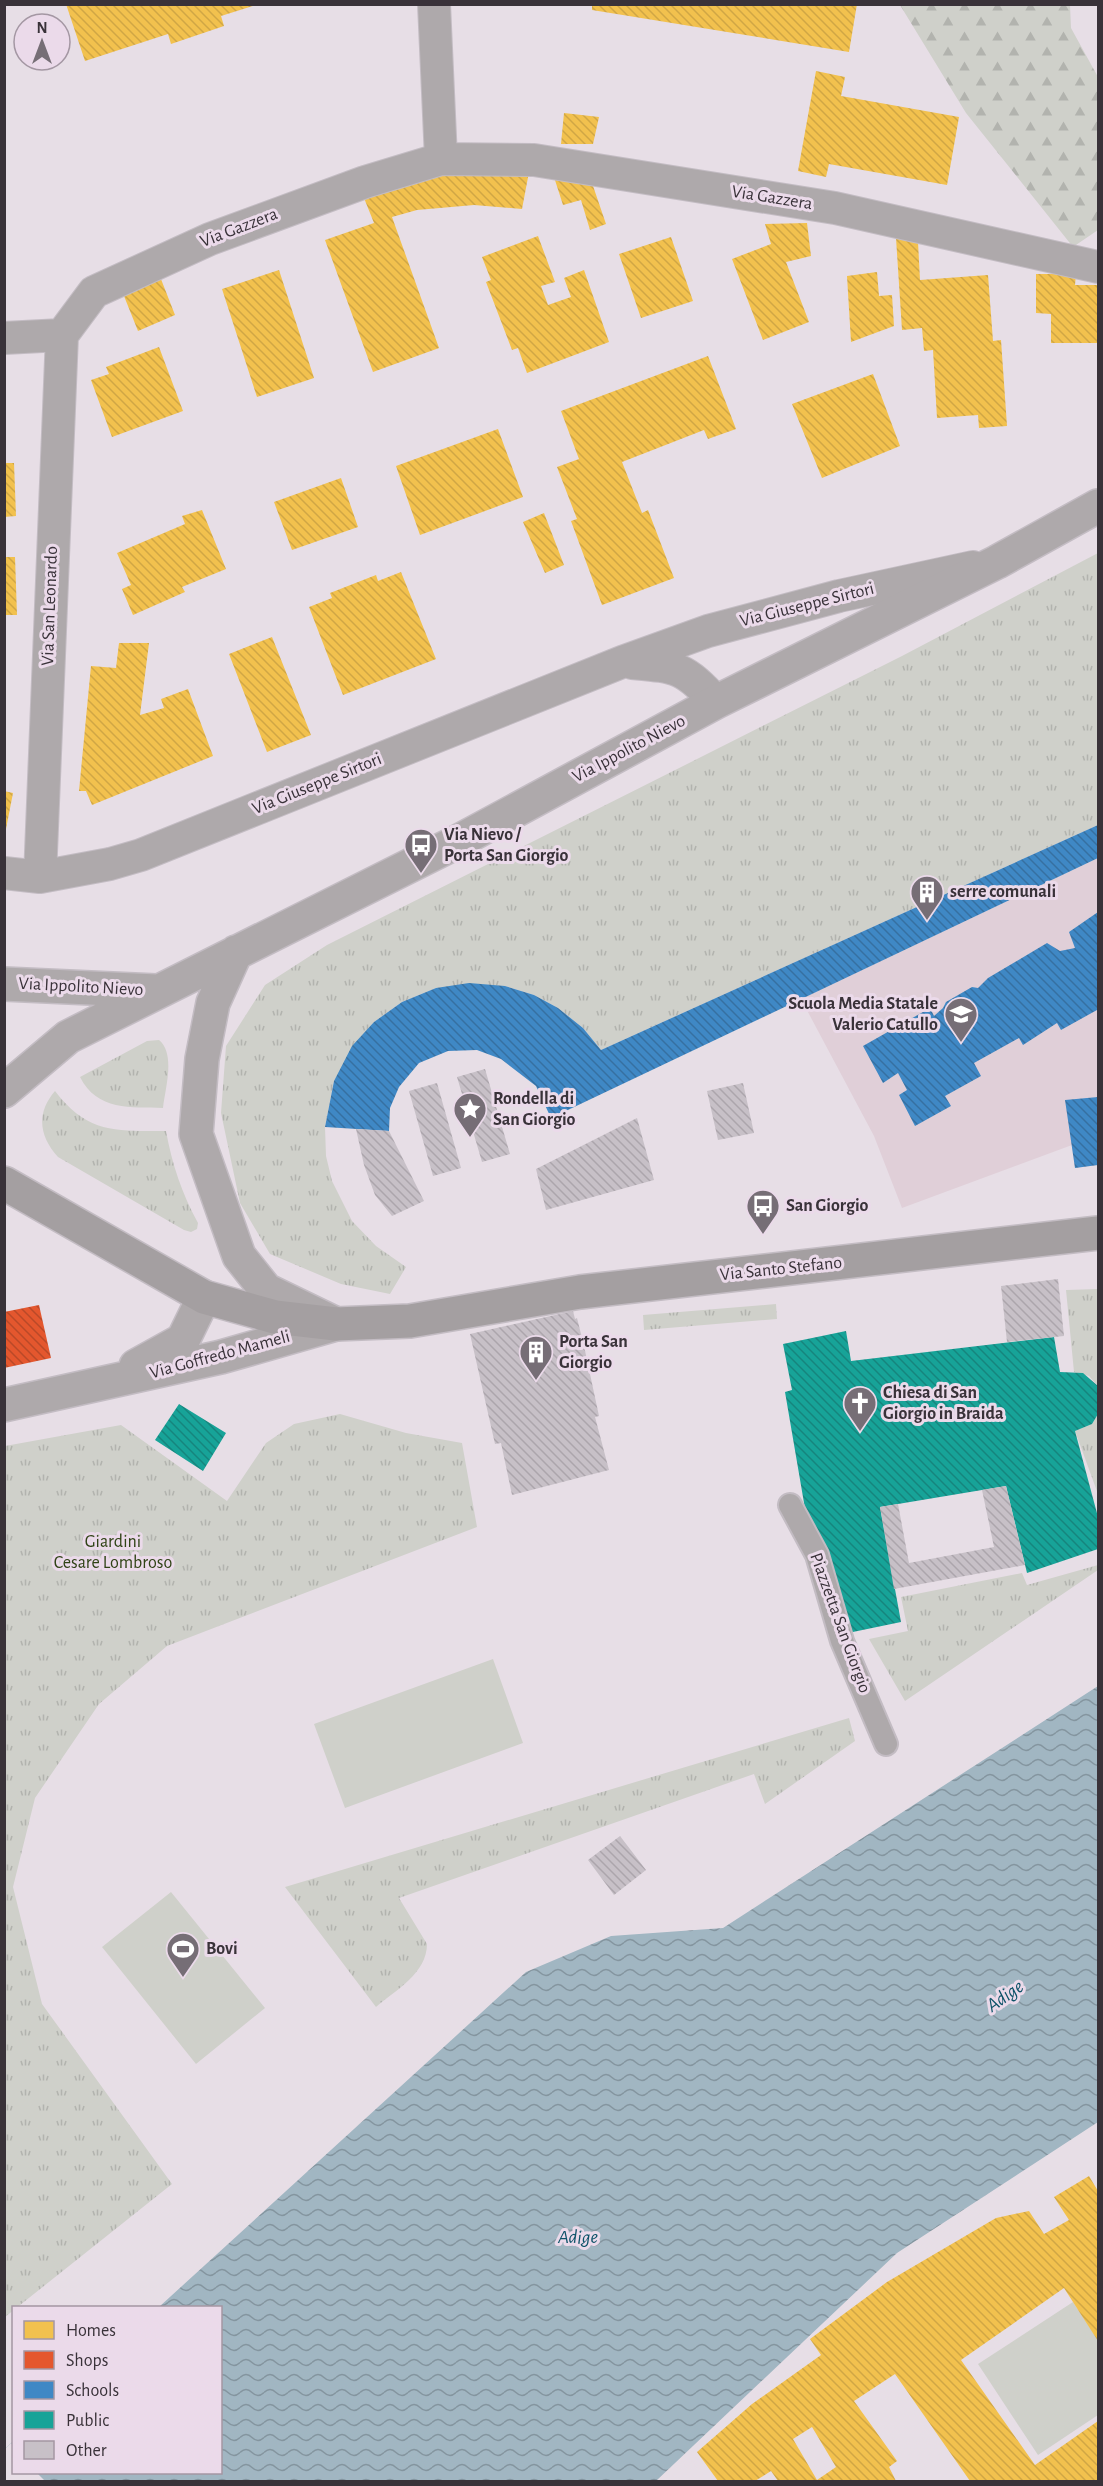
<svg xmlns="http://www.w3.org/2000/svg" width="1103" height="2486" viewBox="0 0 1103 2486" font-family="'Alegreya Sans',sans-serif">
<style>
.education{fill:#e0cfd8}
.grass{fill:url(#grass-tufts)}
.forest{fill:url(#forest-firs)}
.garden{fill:#cfd0ca}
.water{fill:url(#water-waves)}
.pier{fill:#e7dee6}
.homes{fill:url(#homes-back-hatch);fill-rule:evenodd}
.shops{fill:url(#shops-back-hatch)}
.schools{fill:url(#schools-back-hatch)}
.public{fill:url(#public-back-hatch)}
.building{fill:url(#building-back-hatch)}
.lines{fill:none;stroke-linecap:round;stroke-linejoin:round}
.pedestrian-casing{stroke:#c3bcc3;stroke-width:26}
.minor-casing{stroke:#c3bcc3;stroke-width:34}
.tertiary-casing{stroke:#c3bcc3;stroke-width:36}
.secondary-casing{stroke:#c3bcc3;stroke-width:36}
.pedestrian{stroke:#aea9ab;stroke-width:22}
.minor{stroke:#aea9ab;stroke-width:32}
.tertiary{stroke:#aea9ab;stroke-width:33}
.secondary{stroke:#a49fa1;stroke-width:33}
.labels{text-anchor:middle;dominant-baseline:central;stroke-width:6;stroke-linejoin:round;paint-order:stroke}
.street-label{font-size:18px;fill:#393239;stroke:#ebdaea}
.poi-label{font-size:18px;font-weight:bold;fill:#393239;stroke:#ebdaea;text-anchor:start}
.park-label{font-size:18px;fill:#2f4215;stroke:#ebdaea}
.water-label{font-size:20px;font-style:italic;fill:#0d5268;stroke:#ebdaea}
</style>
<defs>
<pattern id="grass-tufts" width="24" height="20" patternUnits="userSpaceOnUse" patternTransform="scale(1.5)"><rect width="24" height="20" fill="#cfd0ca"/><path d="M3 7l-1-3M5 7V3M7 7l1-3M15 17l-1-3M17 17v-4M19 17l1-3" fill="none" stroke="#b2b3ae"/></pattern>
<pattern id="forest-firs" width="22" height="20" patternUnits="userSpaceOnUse" patternTransform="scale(1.5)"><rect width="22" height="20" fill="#cfd0ca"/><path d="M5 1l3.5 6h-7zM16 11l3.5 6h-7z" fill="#b2b3ae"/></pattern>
<pattern id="water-waves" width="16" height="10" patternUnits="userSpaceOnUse" patternTransform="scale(1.5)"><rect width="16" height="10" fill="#a1b6c2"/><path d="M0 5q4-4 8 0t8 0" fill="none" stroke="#84959f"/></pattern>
<pattern id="homes-back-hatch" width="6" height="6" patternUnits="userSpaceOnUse" patternTransform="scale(1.5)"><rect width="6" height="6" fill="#f2c14e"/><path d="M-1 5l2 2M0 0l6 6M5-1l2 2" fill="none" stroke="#d0a645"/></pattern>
<pattern id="shops-back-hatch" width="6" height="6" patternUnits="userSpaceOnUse" patternTransform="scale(1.5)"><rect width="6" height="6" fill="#e4572e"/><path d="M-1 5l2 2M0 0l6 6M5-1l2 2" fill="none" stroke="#ba4928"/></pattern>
<pattern id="schools-back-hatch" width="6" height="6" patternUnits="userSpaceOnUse" patternTransform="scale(1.5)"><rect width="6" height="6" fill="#3f88c5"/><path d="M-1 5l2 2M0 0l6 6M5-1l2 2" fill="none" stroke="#3670a1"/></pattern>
<pattern id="public-back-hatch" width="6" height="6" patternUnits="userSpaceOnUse" patternTransform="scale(1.5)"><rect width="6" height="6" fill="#17a398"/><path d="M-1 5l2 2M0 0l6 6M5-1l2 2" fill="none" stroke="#16857d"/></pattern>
<pattern id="building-back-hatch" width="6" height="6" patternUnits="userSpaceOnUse" patternTransform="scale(1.5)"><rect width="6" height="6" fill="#c7c0c7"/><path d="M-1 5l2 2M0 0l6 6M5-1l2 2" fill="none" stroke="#aca5ac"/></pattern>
</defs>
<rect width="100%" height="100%" fill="#e7dee6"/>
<path class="education" d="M1098 858V1165L1075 1168 1072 1145 902 1208 874 1136 801 999Z"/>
<path class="grass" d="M1098 553V825L601 1050 583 1028 558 1008 534 995 505 986 436 988 402 1002 374 1022 334 1081 325 1127 326 1156 332 1181 352 1221 376 1246 406 1267 390 1294 341 1284 270 1254 240 1203 221 1113 226 1046 265 985 327 945 902 656Z
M159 1040C176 1054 165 1089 163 1108 131 1107 97 1111 80 1077L147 1041Z
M55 1091C88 1134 116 1131 166 1131 172 1164 182 1194 198 1223L197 1229 191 1232 184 1230 58 1157C39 1136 36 1113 55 1091Z
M1098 1289V1386L1089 1376 1074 1372 1066 1290Z
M776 1304 777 1319 644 1330 643 1315Z
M340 1414 406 1433 462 1443 477 1527 167 1646 99 1704 35 1798 13 1887 42 2004 172 2184 5 2317V1446L121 1425 227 1501 266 1443 294 1424Z
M1098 1414V1494L1075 1431 1092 1424Z
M1098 1565V1570L905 1701 869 1639 908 1631 901 1597 1022 1573 1027 1585Z
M849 1718 855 1741 765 1804 754 1774 399 1898 427 1944C427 1973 396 1990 376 2007L285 1887Z"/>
<path class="forest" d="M900 5H1070L1071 28 1098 77V230L1073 247 966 113Z"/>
<path class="garden" d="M493 1659 523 1743 345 1808 314 1724Z
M171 1892 265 2008 196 2064 102 1947Z
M1073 2302 1098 2340V2415L1038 2455 978 2364Z"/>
<path class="water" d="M1098 1686V2122L897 2253 656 2481 5 2482V2449L13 2441 14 2472H220V2308L159 2307 526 1972 611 1936 723 1928Z"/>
<path class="pier" d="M11 2443 13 2446 14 2472 37 2473 45 2481H5V2449Z"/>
<path class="homes" d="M66 4H256V5L221 16 224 26 171 44 168 34 85 61Z
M592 4H857L849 52 592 10Z
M816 71 845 77 841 96 959 117 947 185 829 164 826 177 798 171Z
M564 113 599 117 593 144H561Z
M529 172 522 209 474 205 417 210 392 217 439 348 373 372 325 240 374 223 362 193 411 175Z
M554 177 592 183 606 224 590 230 581 200 563 205Z
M807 223 811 256 786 262 809 322 763 340 732 259 771 244 765 224Z
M538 236 555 282 541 286 548 305 571 297 564 278 584 270 609 342 527 373 518 348 512 350 486 282 491 280 482 257Z
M671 237 693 301 641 318 619 254Z
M896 238 918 242 920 280 988 275 993 341 1001 340 1007 426 979 428 978 415 937 418 933 350 924 351 922 328 902 330Z
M279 270 314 378 257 397 222 289Z
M877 272 879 296 892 295 894 326 851 342 847 276Z
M159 274 175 315 138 331 122 291Z
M1036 274H1076L1075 285H1098V343H1051V314L1036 313Z
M159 347 183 411 112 437 91 380 109 374 106 367Z
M708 356 736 429 708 439 704 430 622 462 642 513 648 510 674 578 602 605 571 521 577 519 557 467 579 459 561 411Z
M873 374 900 446 822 478 792 404Z
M498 429 523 497 420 535 396 466Z
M4 463H14L16 516 4 517Z
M341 478 358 527 292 550 274 502Z
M202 510 226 569 182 587 185 592 133 615 122 589 131 585 117 553 185 524 182 516Z
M544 513 564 565 545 573 523 522Z
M4 557H15L17 615H4Z
M401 572 436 659 343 695 309 607 332 598 330 593 376 575 378 581Z
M272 637 311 735 267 752 229 654Z
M119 643H149L140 715 164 708 161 699 188 689 213 756 92 805 86 791H79L91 666 116 668Z
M4 791 13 793 6 829H4Z
M1089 2176 1098 2191V2341L1064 2288 961 2360 1035 2465 1098 2421V2481H970L895 2374 854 2401 897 2461 889 2467 896 2481H778L771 2471 755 2481H718L697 2452 752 2404 821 2355 810 2339 887 2282 996 2218 1029 2211 1044 2234 1069 2220 1054 2197ZM812 2427 836 2467 817 2480 793 2439Z"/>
<path class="shops" d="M39 1305 51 1358 4 1368V1312Z"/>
<path class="schools" d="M1098 825V858L551 1118 536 1086 501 1059 477 1050 448 1051 419 1063 399 1087 390 1108 389 1131 325 1127 334 1081 352 1046 374 1022 402 1002 436 988 469 983 505 986 534 995 558 1008 583 1028 601 1050Z
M1098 912V1013L1097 1010 1061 1030 1057 1023 1023 1045 1019 1038 974 1063 981 1076 945 1096 951 1106 915 1126 899 1095 907 1090 898 1073 883 1083 863 1046 930 1008 934 1016 943 1008 946 1002 972 987 978 988 988 978 1047 943 1060 951 1075 948 1069 932Z
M1098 1097V1165L1075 1168 1065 1100Z"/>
<path class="public" d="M846 1331 851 1361 1054 1337 1060 1372 1083 1373 1098 1386V1414L1092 1424 1075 1431 1098 1517V1549L1027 1573 1006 1486 880 1507 901 1622 848 1633 836 1579 809 1532 785 1392 792 1390 783 1344Z
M179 1404 226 1433 203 1471 155 1440Z"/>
<path class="building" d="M485 1069 510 1154 482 1162 457 1077Z
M437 1083 461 1168 433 1176 409 1091Z
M743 1083 754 1133 718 1140 707 1091Z
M637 1118 654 1180 546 1210 536 1169Z
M356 1129 389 1131 424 1201 392 1216 375 1195 364 1165Z
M1058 1279 1064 1336 1007 1342 1001 1286Z
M573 1311 575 1319 577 1318 584 1346 599 1416 595 1417 609 1470 512 1495 501 1443 495 1444 470 1334Z
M1006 1486 1025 1565 894 1589 880 1507 898 1504 909 1563 994 1547 982 1490Z
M620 1836 646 1870 614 1895 588 1860Z"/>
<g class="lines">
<defs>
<path id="pedestrian" d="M790 1505 817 1555 842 1641 886 1744"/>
<path id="minor" d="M434 4 441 159
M62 335 94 292 210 239 365 182 441 159 534 160 835 208 1098 267
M4 338 62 335
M632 663C677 667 684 667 716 702
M4 873 40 877 110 864 141 855 622 662 708 631 839 596 973 567
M40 877 62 335"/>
<path id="tertiary" d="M236 952 213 1003 202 1059 196 1134 239 1256 266 1290 332 1322
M4 984 156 991
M4 1091 68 1037 457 842 716 702 997 562 1098 506
M136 1366 183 1340 204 1297
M4 1405 221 1357 336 1324"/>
<path id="secondary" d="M4 1183 204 1297 275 1317 336 1324 410 1321 580 1292 1098 1233"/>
</defs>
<use href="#pedestrian" class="pedestrian-casing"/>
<use href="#minor" class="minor-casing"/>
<use href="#tertiary" class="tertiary-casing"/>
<use href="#secondary" class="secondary-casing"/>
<use href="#pedestrian" class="pedestrian"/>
<use href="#minor" class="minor"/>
<use href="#tertiary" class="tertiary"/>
<use href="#secondary" class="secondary"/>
</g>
<defs>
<symbol id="bus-pin" viewBox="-11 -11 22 30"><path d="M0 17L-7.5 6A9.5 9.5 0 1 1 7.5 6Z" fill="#766e76" stroke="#ebdaea"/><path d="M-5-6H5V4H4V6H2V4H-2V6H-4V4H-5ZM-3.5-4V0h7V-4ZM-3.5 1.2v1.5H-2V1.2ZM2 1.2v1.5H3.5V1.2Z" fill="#fff"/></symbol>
<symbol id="building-pin" viewBox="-11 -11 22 30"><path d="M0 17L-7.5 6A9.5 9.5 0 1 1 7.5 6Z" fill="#766e76" stroke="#ebdaea"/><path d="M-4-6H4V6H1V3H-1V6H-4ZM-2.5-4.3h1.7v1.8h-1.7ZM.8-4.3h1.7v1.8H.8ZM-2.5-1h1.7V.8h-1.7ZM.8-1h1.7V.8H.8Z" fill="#fff"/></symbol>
<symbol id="school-pin" viewBox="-11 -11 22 30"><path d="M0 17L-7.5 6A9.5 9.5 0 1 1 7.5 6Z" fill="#766e76" stroke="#ebdaea"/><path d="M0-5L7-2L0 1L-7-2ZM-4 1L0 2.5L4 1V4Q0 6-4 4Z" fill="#fff"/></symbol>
<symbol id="sight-pin" viewBox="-11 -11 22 30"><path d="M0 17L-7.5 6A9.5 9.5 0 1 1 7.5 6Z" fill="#766e76" stroke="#ebdaea"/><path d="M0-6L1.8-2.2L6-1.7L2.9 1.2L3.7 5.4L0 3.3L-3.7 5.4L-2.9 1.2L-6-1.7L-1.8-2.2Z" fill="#fff"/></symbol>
<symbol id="church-pin" viewBox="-11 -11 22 30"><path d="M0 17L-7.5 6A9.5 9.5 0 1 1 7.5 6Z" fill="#766e76" stroke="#ebdaea"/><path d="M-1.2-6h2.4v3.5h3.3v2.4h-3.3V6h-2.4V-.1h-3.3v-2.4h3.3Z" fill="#fff"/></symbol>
<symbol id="stadium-pin" viewBox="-11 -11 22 30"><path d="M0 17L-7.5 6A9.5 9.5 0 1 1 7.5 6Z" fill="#766e76" stroke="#ebdaea"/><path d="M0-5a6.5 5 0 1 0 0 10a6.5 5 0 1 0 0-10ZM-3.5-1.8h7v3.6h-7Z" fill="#fff"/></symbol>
</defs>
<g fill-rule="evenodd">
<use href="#bus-pin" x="402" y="826" width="38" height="52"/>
<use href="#building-pin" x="908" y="873" width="38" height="52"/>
<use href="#school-pin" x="942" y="995" width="38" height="52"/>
<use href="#sight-pin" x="451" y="1090" width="38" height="52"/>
<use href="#bus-pin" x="744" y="1187" width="38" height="52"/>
<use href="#building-pin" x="517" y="1333" width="38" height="52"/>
<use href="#church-pin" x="841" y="1384" width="38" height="52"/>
<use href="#stadium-pin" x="164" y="1930" width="38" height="52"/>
</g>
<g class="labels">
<g class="street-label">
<text transform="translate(772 198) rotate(9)">Via Gazzera</text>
<text transform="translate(239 228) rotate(-21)">Via Gazzera</text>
<text transform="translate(807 605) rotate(-14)">Via Giuseppe Sirtori</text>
<text transform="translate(50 606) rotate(-88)">Via San Leonardo</text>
<text transform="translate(629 749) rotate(-28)">Via Ippolito Nievo</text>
<text transform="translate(317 784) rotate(-22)">Via Giuseppe Sirtori</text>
<text transform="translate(81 987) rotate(3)">Via Ippolito Nievo</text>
<text transform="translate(781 1269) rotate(-6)">Via Santo Stefano</text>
<text transform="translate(220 1355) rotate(-15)">Via Goffredo Mameli</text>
<text transform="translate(840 1623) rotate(70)">Piazzetta San Giorgio</text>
</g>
<g class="poi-label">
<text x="444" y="835">Via Nievo /<tspan x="444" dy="21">Porta San Giorgio</tspan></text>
<text x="950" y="892">serre comunali</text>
<text x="938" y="1004" text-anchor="end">Scuola Media Statale<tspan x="938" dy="21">Valerio Catullo</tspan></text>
<text x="493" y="1099">Rondella di<tspan x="493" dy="21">San Giorgio</tspan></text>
<text x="786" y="1206">San Giorgio</text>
<text x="559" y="1342">Porta San<tspan x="559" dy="21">Giorgio</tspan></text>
<text x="883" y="1393">Chiesa di San<tspan x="883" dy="21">Giorgio in Braida</tspan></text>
<text x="206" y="1949">Bovi</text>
</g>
<g class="park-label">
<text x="113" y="1542">Giardini<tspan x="113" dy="21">Cesare Lombroso</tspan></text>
</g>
<g class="water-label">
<text transform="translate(1005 1996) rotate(-35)">Adige</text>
<text x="578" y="2237">Adige</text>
</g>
</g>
<rect width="1103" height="2486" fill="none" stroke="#393239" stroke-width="12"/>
<rect x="12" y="2306" width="210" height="168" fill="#ebdaea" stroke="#a497a3" stroke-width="1.5"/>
<rect x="24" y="2321" width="30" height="18" fill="#f2c14e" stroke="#a497a3" stroke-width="1.5"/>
<text x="66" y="2336" font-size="18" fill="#393239">Homes</text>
<rect x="24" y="2351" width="30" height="18" fill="#e4572e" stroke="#a497a3" stroke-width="1.5"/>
<text x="66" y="2366" font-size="18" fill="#393239">Shops</text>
<rect x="24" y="2381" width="30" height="18" fill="#3f88c5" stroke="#a497a3" stroke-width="1.5"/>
<text x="66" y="2396" font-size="18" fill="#393239">Schools</text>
<rect x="24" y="2411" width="30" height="18" fill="#17a398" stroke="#a497a3" stroke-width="1.5"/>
<text x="66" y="2426" font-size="18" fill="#393239">Public</text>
<rect x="24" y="2441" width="30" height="18" fill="#c7c0c7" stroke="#a497a3" stroke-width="1.5"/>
<text x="66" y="2456" font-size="18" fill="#393239">Other</text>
<g transform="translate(42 42)"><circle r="28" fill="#ebdaea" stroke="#a497a3" stroke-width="1.5"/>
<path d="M0-4.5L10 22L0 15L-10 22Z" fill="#766e76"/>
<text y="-9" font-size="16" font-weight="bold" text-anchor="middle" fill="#393239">N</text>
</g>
</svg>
